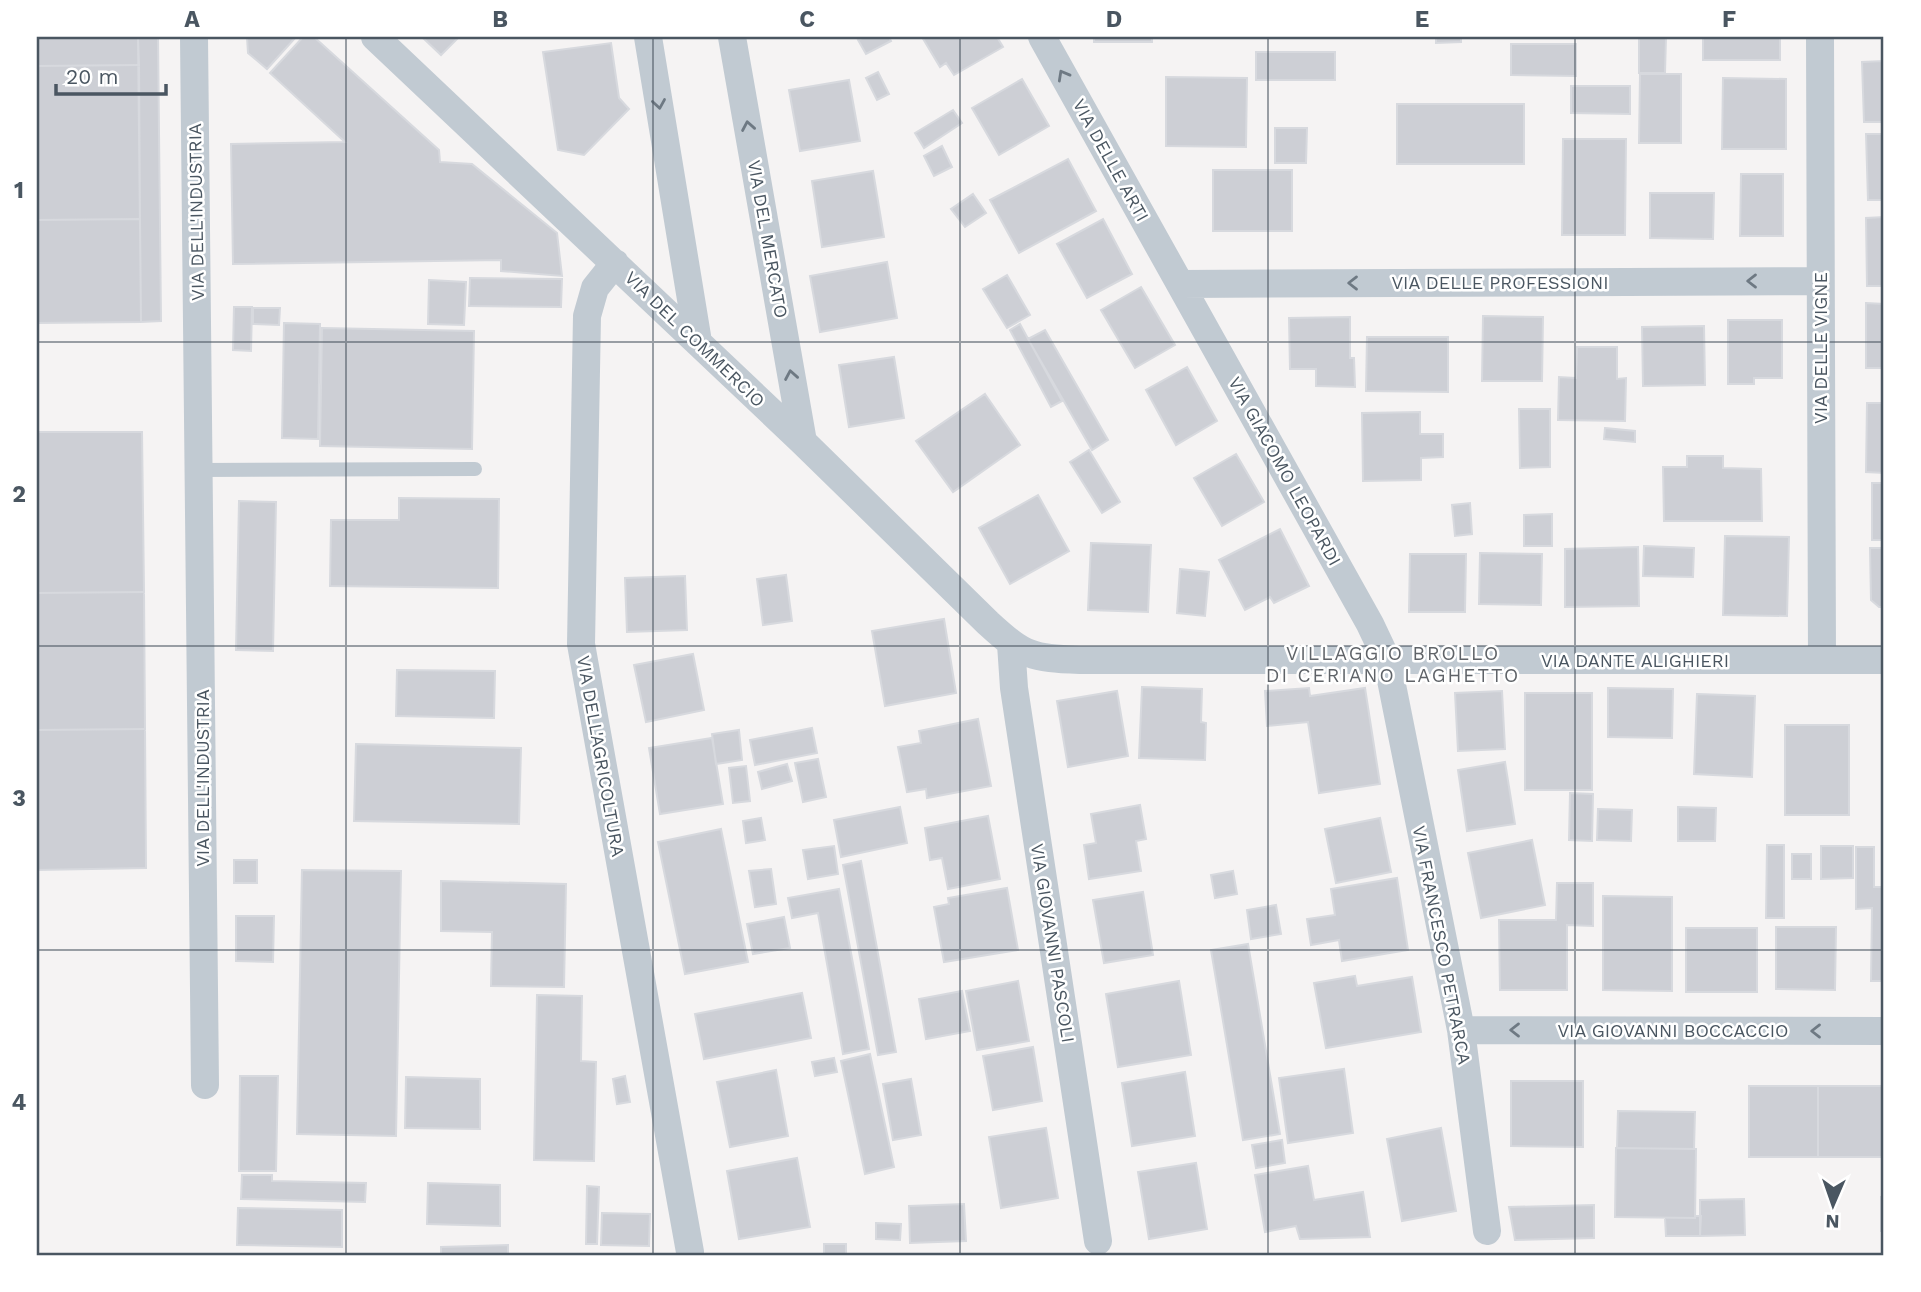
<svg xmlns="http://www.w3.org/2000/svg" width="1921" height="1292" viewBox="0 0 1921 1292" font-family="'Work Sans',sans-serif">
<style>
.building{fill:#cdcfd5;stroke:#d7d9de;stroke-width:2}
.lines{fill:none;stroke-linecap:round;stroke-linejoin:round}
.lane{stroke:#c1cad2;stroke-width:14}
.street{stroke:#c1cad2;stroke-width:28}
.oneway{stroke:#6e7983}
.grid{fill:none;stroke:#4a5661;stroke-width:2;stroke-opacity:0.55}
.labels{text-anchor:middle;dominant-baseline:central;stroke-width:5;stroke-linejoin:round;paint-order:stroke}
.street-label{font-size:18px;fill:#4a5661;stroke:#fff}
.neighbourhood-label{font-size:19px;letter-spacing:2px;fill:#5f6368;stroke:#fff}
.neatline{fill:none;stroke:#4a5661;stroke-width:2.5}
.grid-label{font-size:23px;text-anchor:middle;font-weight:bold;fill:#4a5661}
</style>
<rect width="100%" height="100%" fill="#f5f3f3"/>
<path class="building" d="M37 37H138L139 65 37 66Z
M138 37H158L161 321 141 322Z
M247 37H296L267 69 248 53Z
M303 37H314L439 150 440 162 472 164 557 233 562 276 501 271V260L233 264 231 144 345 142 270 73Z
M422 37H459L441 55Z
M864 37H889L891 41 866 54 858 40Z
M922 37H997L1003 47 954 75 946 63 940 67Z
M1094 37H1152V42H1094Z
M1436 37H1461V42L1436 43Z
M1639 37H1666L1665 73H1639Z
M1703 37H1780V60H1703Z
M611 43 619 98 629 109 584 155 558 150 543 52Z
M1511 44H1576V76L1511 75Z
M1256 52H1335V80H1256Z
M1884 61V122H1864L1862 62Z
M139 65 140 219 37 220V66Z
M878 72 889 94 877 100 866 78Z
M1640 74H1681V143H1639Z
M1166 77 1247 78 1246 147 1166 146Z
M1723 78 1786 79V149H1722Z
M1022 79 1049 126 999 155 972 108Z
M849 80 860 141 800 151 789 90Z
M1571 86H1630V114L1571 113Z
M1397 104H1524V164H1397Z
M953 110 962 123 924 148 915 133Z
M1275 128H1307L1306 163H1275Z
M1866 134H1884V200H1868Z
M1563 139H1626L1625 235H1562Z
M942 146 952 167 934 176 924 156Z
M1068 159 1096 211 1019 253 990 200Z
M1213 170H1292V231H1213Z
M873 171 884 237 822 247 812 181Z
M1741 174H1783V236H1740Z
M1650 193H1714L1713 239 1650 238Z
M973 194 986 213 965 227 951 209Z
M1884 217V286H1867L1866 218Z
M140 219 141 322 37 323V220Z
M1103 219 1132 274 1087 298 1057 244Z
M887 262 897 318 820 332 810 276Z
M1007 275 1030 315 1007 328 983 289Z
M470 278 562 279 561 307 469 306Z
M429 280 466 282 464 325 428 324Z
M1141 287 1175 345 1135 368 1101 310Z
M1866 303 1884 304V368H1866Z
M234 307H252L251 351 233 350Z
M253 308H280L279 325 253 324Z
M1483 316 1543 317 1542 381H1482Z
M1350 317V358H1354L1355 387 1316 386V369H1290L1289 318Z
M1728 320H1782V378H1754V384H1728Z
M284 323 320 324 318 439 282 438Z
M1020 324 1062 401 1051 407 1010 330Z
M1704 326 1705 385 1643 386 1642 327Z
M322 328 474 331 472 449 320 446Z
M1045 330 1108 440 1092 450 1028 339Z
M1367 337H1448V392L1366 391Z
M1577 347H1617V379L1626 378 1625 421 1558 420 1559 377 1576 378Z
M894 357 904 418 849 427 839 365Z
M1187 367 1217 421 1176 445 1146 390Z
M985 394 1020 445 953 492 916 441Z
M1867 403H1884V473L1866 472Z
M1519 409H1550V467L1520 468Z
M1420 412V434H1443V457L1421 458V480L1363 481 1362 413Z
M1605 428 1635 431V442L1604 439Z
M37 432H142L144 592 37 593Z
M1089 450 1120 502 1102 513 1070 462Z
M1236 454 1264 502 1222 526 1194 478Z
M1687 456H1723V468L1761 469 1762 521H1664L1663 467H1687Z
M1872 483H1884V540H1872Z
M1038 495 1069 551 1010 584 979 528Z
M399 498 499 499 498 588 330 586 331 520H399Z
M239 501 276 502 273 651 236 650Z
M1470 503 1472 534 1455 536 1452 505Z
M1552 514V546H1524V515Z
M1280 529 1309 586 1274 603 1270 597 1245 610 1219 560Z
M1725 536 1789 537 1787 616 1723 615Z
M1091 543 1151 545 1148 612 1088 610Z
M1644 546 1694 548 1693 577 1643 576Z
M1638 547 1639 606 1565 607V549Z
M1870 548H1884V607H1879L1871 600Z
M1480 553 1542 554 1541 605 1479 604Z
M1410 554H1466L1465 612H1409Z
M1180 569 1209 572 1205 616 1177 613Z
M786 575 792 621 763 625 757 579Z
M685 576 687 630 627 632 625 578Z
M144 592 145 729 37 730V593Z
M944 619 956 693 885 706 872 631Z
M693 654 704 710 646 722 634 665Z
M397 670 495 671 494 718 396 716Z
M1142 687 1202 689 1201 722 1206 723 1205 760 1139 758Z
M1309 688 1310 696 1365 688 1380 784 1319 793 1308 722 1267 726 1265 691Z
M1608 688 1673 689 1672 738 1608 737Z
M1117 691 1128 756 1068 767 1057 701Z
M1502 691 1505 749 1458 751 1455 693Z
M1525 693H1592V790H1525Z
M1697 694 1755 696 1752 777 1694 774Z
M978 719 991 786 927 798 926 789 907 792 898 747 921 743 919 731Z
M1785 725H1849V815H1785Z
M812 728 817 753 755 765 750 740Z
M145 729 146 868 37 870V730Z
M739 730 742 760 716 764 712 734Z
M712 738 723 804 660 814 649 748Z
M356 744 521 748 519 824 354 821Z
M818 759 826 797 803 802 795 763Z
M1505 762 1515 824 1467 831 1458 770Z
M787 764 792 781 762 789 758 772Z
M746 766 750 801 733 803 729 768Z
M1570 793 1593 794 1592 841 1569 840Z
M1140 805 1146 839 1136 841 1141 871 1089 879 1084 845 1096 843 1091 814Z
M900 807 907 843 841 857 834 820Z
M1678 807 1716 808 1715 841H1678Z
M1598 809 1632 810 1631 841 1597 840Z
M988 816 1000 879 948 889 942 858 930 860 925 828Z
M761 818 765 840 746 843 743 821Z
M1380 818 1391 872 1336 883 1325 829Z
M721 829 748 962 685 974 658 842Z
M1532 840 1545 905 1481 918 1468 853Z
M1767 845H1784V918H1766Z
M834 846 838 874 808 879 803 850Z
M1821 846H1853V878L1821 879Z
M1856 847H1874V887H1884V981H1871L1872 908 1856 909Z
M1792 854H1811V879H1792Z
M234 860H257V883H234Z
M861 861 896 1052 878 1055 843 865Z
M771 869 776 904 755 907 749 871Z
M302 870 401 871 396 1136 297 1134Z
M1233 871 1237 894 1215 898 1211 875Z
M1397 878 1408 950 1342 961 1339 940 1311 945 1307 919 1335 915 1331 889Z
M441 881 566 884 564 987 491 986 492 932 441 931Z
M1557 883H1593V926L1567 925V990H1500L1499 920H1556Z
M1007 888 1018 950 944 962 934 907 949 904 948 898Z
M839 889 869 1049 843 1054 818 913 792 918 788 898Z
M1143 892 1153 955 1104 963 1093 900Z
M1603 896 1672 897V991L1603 990Z
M1276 905 1281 934 1251 939 1247 910Z
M236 916H274L273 962 236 961Z
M784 917 790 948 753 954 747 924Z
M1776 927H1836L1835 990 1776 989Z
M1686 928H1757V992H1686Z
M1248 944 1280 1134 1243 1140 1211 950Z
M1355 976 1357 986 1412 977 1421 1032 1326 1048 1314 983Z
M1018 981 1029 1041 977 1050 966 991Z
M1179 981 1191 1055 1118 1067 1106 994Z
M962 991 970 1031 926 1039 919 999Z
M802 993 811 1038 704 1059 695 1014Z
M537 995 582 996 581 1061 596 1062 594 1161 534 1160Z
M1033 1047 1042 1101 993 1110 983 1056Z
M870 1054 894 1167 865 1174 841 1061Z
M834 1058 837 1072 815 1076 812 1062Z
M1344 1069 1353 1133 1288 1143 1279 1078Z
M776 1070 788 1136 730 1147 717 1082Z
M1185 1072 1195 1136 1132 1146 1122 1083Z
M240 1076H278L276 1171H239Z
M625 1076 630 1102 617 1104 613 1079Z
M406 1077 480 1079V1129L405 1128Z
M911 1079 921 1135 893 1140 883 1084Z
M1511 1081H1583V1147L1511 1146Z
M1749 1086H1818V1157H1749Z
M1818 1086H1884V1157H1818Z
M1618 1111 1695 1112 1694 1149 1617 1148Z
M1046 1128 1058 1198 1001 1208 989 1137Z
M1441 1128 1456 1211 1402 1221 1387 1139Z
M1282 1140 1285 1163 1256 1168 1252 1145Z
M1616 1148 1696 1149 1695 1218 1615 1217Z
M797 1158 810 1227 739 1239 727 1171Z
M1196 1163 1207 1229 1149 1239 1138 1172Z
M1308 1166 1314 1200 1363 1192 1370 1237 1300 1239 1296 1226 1265 1232 1255 1175Z
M242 1175H272V1181L366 1183 365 1202 241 1199Z
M428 1183 500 1185V1226L427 1224Z
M587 1186 599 1187 597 1244H586Z
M1881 1197H1884V1231H1881Z
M1744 1199 1745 1235 1700 1236V1200Z
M964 1204 966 1241 910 1243 909 1206Z
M1594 1205V1238L1515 1240 1509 1207Z
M238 1208 342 1210V1247L237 1245Z
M602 1213 650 1214 649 1246 601 1245Z
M1695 1216H1701L1700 1236H1666L1665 1218H1695Z
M876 1223 901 1224 900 1240 876 1239Z
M824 1244H846V1255H824Z
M508 1245V1255H441V1247Z"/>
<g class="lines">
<path class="lane" d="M200 470 475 469"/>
<path class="street" d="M194 37 205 1085
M375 37 803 442 988 623C1024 656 1031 658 1080 660H1884
M648 37 698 342
M732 37 803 442
M1042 37 1370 624 1387 660 1461 1030 1487 1231
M1820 37 1822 660
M615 263 595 288 587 316 581 644 690 1252
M1180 284 1820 281
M1011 644 1014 688 1098 1241
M1461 1030 1884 1031"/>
</g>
<defs><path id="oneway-chevron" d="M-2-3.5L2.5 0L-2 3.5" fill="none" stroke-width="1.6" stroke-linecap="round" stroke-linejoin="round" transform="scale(1.75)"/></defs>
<g class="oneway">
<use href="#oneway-chevron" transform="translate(1063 75) rotate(-119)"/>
<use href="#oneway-chevron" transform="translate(659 104) rotate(81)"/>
<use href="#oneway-chevron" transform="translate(748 126) rotate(-100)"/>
<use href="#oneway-chevron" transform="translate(1752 281) rotate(180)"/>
<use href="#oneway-chevron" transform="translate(1353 283) rotate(180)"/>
<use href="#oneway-chevron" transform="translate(791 375) rotate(-100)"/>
<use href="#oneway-chevron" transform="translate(1515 1030) rotate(-180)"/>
<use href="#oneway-chevron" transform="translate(1816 1031) rotate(-180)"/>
</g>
<path class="grid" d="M346 37V1255M653 37V1255M960 37V1255M1268 37V1255M1575 37V1255M37 342H1884M37 646H1884M37 950H1884"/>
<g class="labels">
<g class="street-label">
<text transform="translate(1111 160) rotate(61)">VIA DELLE ARTI</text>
<text transform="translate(196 212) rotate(-91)">VIA DELL'INDUSTRIA</text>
<text transform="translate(768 239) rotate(80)">VIA DEL MERCATO</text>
<text x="1500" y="282">VIA DELLE PROFESSIONI</text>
<text transform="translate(695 339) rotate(44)">VIA DEL COMMERCIO</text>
<text transform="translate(1820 348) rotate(-90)">VIA DELLE VIGNE</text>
<text transform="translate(1285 471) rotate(61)">VIA GIACOMO LEOPARDI</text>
<text x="1635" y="660">VIA DANTE ALIGHIERI</text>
<text transform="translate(601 756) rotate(80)">VIA DELL'AGRICOLTURA</text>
<text transform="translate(202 778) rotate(-90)">VIA DELL'INDUSTRIA</text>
<text transform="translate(1053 943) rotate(81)">VIA GIOVANNI PASCOLI</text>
<text transform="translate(1442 945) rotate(79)">VIA FRANCESCO PETRARCA</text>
<text x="1673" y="1030">VIA GIOVANNI BOCCACCIO</text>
</g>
<g class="neighbourhood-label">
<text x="1393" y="653">VILLAGGIO BROLLO<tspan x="1393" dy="22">DI CERIANO LAGHETTO</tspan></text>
</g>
</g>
<rect width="1921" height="1292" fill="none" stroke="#ffffff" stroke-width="77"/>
<g transform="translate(1833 1205) rotate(182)" stroke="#ffffff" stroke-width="5" paint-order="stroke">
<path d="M0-5L12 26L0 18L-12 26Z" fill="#4a5661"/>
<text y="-10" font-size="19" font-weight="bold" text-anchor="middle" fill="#4a5661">N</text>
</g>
<path d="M56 84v10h110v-10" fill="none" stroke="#4a5661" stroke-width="3.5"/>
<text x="66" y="84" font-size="21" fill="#4a5661" stroke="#ffffff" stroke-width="5" paint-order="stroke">20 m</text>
<rect x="38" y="38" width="1844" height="1216" class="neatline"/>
<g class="grid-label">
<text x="192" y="27">A</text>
<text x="500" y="27">B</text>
<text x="807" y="27">C</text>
<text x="1114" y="27">D</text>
<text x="1422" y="27">E</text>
<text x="1729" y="27">F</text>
<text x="19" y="198">1</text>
<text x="19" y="502">2</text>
<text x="19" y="806">3</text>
<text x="19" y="1110">4</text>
</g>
</svg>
